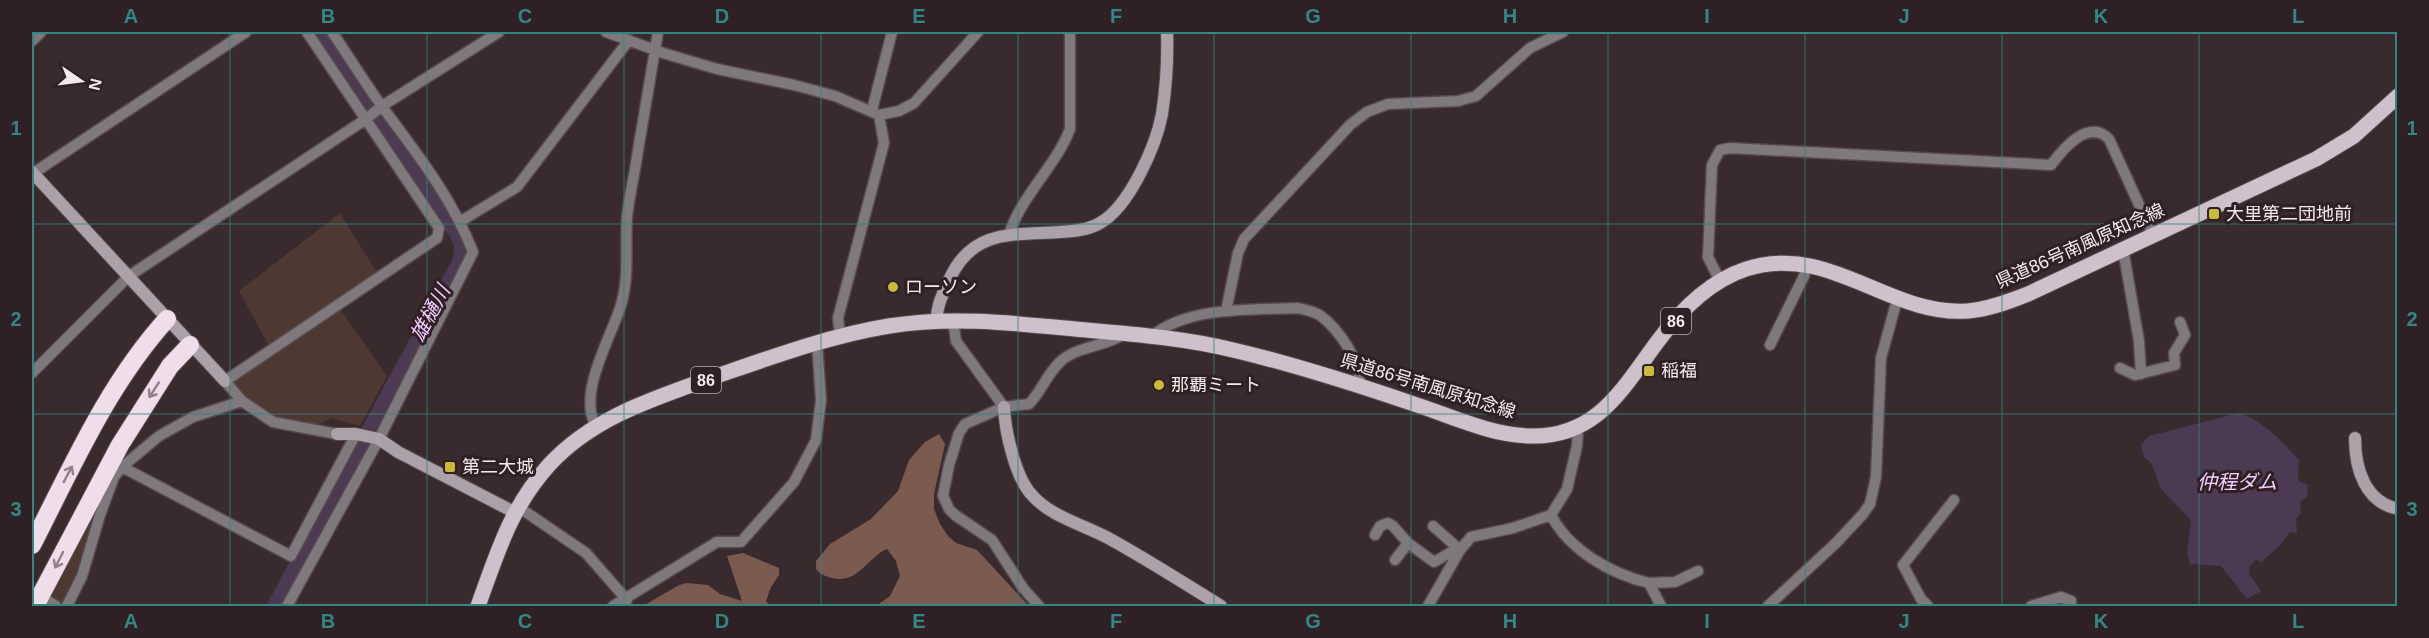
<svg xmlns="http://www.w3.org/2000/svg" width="2429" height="638" viewBox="0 0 2429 638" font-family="Arial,'Noto Sans JP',sans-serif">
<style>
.green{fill:#4d3932}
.forest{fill:#7b5b50}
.water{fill:#4c3a52}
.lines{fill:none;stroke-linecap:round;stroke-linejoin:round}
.river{stroke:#4c3a52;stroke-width:16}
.street-casing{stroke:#57494c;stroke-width:13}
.secondary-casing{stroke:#57494c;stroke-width:14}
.primary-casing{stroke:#57494c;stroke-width:17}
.highway-casing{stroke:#57494c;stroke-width:20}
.street{stroke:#7f787c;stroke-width:10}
.secondary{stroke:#aca1a9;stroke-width:12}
.primary{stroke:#cfc1cb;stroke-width:15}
.highway{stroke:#efdee9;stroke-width:18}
.oneway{stroke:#8f7f87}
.grid{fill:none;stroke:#318781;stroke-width:1.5;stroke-opacity:0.55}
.poi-dot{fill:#cbba39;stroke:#2f2025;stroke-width:2}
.labels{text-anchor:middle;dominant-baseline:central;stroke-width:6;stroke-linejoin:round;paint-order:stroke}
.shield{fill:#2f2025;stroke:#b8adb0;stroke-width:1.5}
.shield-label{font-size:16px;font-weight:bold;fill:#f3e9eb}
.poi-label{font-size:18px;fill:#f3e9eb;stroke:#2f2025;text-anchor:start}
.street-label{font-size:18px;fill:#f3e9eb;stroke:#2f2025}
.water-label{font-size:20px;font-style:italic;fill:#f2cdfe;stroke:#2f2025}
.neatline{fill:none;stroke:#318781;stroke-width:2}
.grid-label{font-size:20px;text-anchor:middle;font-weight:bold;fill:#318781}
</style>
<rect width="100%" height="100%" fill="#392a2e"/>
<path class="green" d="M340 213 377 273 268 344 239 291Z
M340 309 387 376 360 426 331 418 316 426C303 424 287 423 274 418 258 412 241 395 231 382Z
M108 478 67 600 58 604 48 597Z"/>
<path class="forest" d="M939 434 945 444 934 494V509L940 524 948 536 956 543 977 550 1029 606H876L890 596 900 576 896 561 887 549C868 557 857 585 832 578 825 576 821 575 816 569V561L830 544 871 519 898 491 909 460 925 442Z
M743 553 779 568V575L771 587 766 601 770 606H643L679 585 687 583 708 585 720 594 742 601 727 556Z"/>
<path class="water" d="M2239 413C2264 421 2281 441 2299 460L2298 481 2308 485 2307 497 2300 502 2301 513 2296 519 2297 533 2290 532 2283 542 2262 562 2256 560 2250 566 2249 574 2261 591 2247 599 2221 566 2190 564 2187 554 2191 520 2161 489 2152 464 2144 457 2141 445 2149 436Z"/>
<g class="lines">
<path class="river" d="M275 606 460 262C463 250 463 243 456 232L320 32"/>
<defs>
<path id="street" d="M307 32 439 228 437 238 225 381 242 401 273 422 337 434
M606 32 663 53 717 69 794 85 835 96 879 115 899 111 914 103 978 32
M32 41 41 32
M872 110 892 32
M32 174 246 32
M461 221 517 187 629 40
M1009 235C1020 197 1056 166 1070 129V32
M2123 249 2139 341 2141 374
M1720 281 1708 257 1712 165 1720 150 1730 148 2051 165C2063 149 2088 118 2109 139L2153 235
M1226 311 1238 253 1244 239 1350 125 1367 112 1388 104 1458 101 1476 96 1530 48 1563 32
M953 321 956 341 1004 407
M840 335 838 318 884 143 879 115
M1152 336C1189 306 1253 310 1298 308 1306 310 1314 311 1321 316 1338 329 1363 363 1359 385
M1770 345 1804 276 1807 264
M2120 368 2135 375 2175 365 2174 353 2185 335 2180 322
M32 373 129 276 366 119 382 106 499 32
M596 426C577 395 610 339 620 308 630 278 625 249 627 217 629 199 633 181 636 163 643 119 651 75 658 32
M122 467 291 556 356 434
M517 506 586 553 627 600
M1551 515C1569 550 1611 574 1649 583L1661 606
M1433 526 1460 550
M1375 535 1380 526 1388 523 1393 526 1408 543 1434 562 1458 548
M1395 560 1408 543
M1649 583 1675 582 1698 571
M45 599 56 606
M67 606 82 576 100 515 114 477 122 467 159 436 193 417 242 401
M287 606 379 439 473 252C452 198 418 155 383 108 365 83 349 57 332 32
M613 606 717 542H741L794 482 816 440 821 400 817 343
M1039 606 1023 588 992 540 955 515 949 509 943 496 949 465 959 433 965 424 1004 407 1029 404C1041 392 1047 374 1060 362 1076 346 1105 347 1124 334
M1428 606 1460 550 1471 537 1513 528 1551 515 1567 489 1577 446 1578 428
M1768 606 1836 543 1863 514 1870 504 1876 477 1881 358 1895 307 1900 298
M1928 606 1921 599 1903 565 1954 500
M2031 606 2061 597 2071 601V606"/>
<path id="secondary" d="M32 172 225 381
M937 321C936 305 944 292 950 278 973 229 1013 235 1060 232 1074 231 1088 230 1100 223 1129 207 1156 146 1162 114 1166 87 1168 58 1167 32
M1004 407C1005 431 1015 476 1031 494 1050 517 1085 525 1110 539 1148 560 1184 583 1221 606
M337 434H356L379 439 398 452 514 512
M2355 438C2355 469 2365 502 2398 509"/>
<path id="primary" d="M478 606C497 554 510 508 549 465 592 418 652 399 711 378 769 358 828 336 889 326 951 316 1013 323 1075 329 1127 334 1181 337 1233 350 1293 364 1352 383 1411 403 1449 415 1489 435 1530 436 1597 438 1623 388 1658 341 1680 311 1710 281 1746 269 1830 242 1889 317 1968 311 1989 309 2008 302 2028 294L2316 159 2354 136 2398 96"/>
<path id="highway" d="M32 545C72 467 108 384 167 319
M35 606 120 445 170 366 190 345"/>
</defs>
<use href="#street" class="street-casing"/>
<use href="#secondary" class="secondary-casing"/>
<use href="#primary" class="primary-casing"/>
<use href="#highway" class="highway-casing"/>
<use href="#street" class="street"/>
<use href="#secondary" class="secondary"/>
<use href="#primary" class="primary"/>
<use href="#highway" class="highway"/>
</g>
<defs><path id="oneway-shaft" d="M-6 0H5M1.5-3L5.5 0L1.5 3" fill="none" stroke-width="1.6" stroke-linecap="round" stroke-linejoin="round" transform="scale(1.5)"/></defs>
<g class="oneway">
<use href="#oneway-shaft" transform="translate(154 390) rotate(123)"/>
<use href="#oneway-shaft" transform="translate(68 474) rotate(-62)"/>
<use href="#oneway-shaft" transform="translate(59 560) rotate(117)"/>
</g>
<path class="grid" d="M230 32V606M427 32V606M624 32V606M821 32V606M1018 32V606M1214 32V606M1411 32V606M1608 32V606M1805 32V606M2002 32V606M2199 32V606M32 224H2398M32 414H2398"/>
<g class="poi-dot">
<rect x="2208" y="208" width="12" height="12" rx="3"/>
<circle cx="893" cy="287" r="6"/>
<rect x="1643" y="365" width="12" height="12" rx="3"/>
<circle cx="1159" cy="385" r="6"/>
<rect x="444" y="461" width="12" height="12" rx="3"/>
</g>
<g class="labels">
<g class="shield">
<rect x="1661" y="308" width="30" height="26" rx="4.5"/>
<rect x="691" y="367" width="30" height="26" rx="4.5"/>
</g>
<g class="shield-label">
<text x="1676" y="321">86</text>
<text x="706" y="380">86</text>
</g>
<g class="poi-label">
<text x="2226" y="214">大里第二団地前</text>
<text x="905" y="287">ローソン</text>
<text x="1661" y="371">稲福</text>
<text x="1171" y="385">那覇ミート</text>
<text x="462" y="467">第二大城</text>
</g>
<g class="street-label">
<text transform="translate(2080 246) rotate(-24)">県道86号南風原知念線</text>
<text transform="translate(1428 386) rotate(17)">県道86号南風原知念線</text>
</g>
<g class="water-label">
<text transform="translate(430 313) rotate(-62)">雄樋川</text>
<text x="2237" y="482">仲程ダム</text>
</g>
</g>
<rect width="2429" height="638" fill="none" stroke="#2f2025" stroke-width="66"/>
<g transform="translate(81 81) rotate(104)" stroke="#2f2025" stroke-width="4.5" paint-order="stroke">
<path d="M0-4.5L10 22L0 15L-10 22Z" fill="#f3e9eb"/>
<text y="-9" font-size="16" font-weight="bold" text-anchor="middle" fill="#f3e9eb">N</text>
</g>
<rect x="33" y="33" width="2363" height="572" class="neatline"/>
<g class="grid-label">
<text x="131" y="23">A</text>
<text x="328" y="23">B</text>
<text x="525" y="23">C</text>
<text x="722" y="23">D</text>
<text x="919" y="23">E</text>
<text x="1116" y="23">F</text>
<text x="1313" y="23">G</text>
<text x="1510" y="23">H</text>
<text x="1707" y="23">I</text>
<text x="1904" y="23">J</text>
<text x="2101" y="23">K</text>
<text x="2298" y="23">L</text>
<text x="16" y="135">1</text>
<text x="2412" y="135">1</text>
<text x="16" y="326">2</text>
<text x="2412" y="326">2</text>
<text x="16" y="516">3</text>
<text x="2412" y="516">3</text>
<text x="131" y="628">A</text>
<text x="328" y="628">B</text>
<text x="525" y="628">C</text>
<text x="722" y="628">D</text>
<text x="919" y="628">E</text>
<text x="1116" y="628">F</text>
<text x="1313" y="628">G</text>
<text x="1510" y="628">H</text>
<text x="1707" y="628">I</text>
<text x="1904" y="628">J</text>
<text x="2101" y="628">K</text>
<text x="2298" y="628">L</text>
</g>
</svg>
